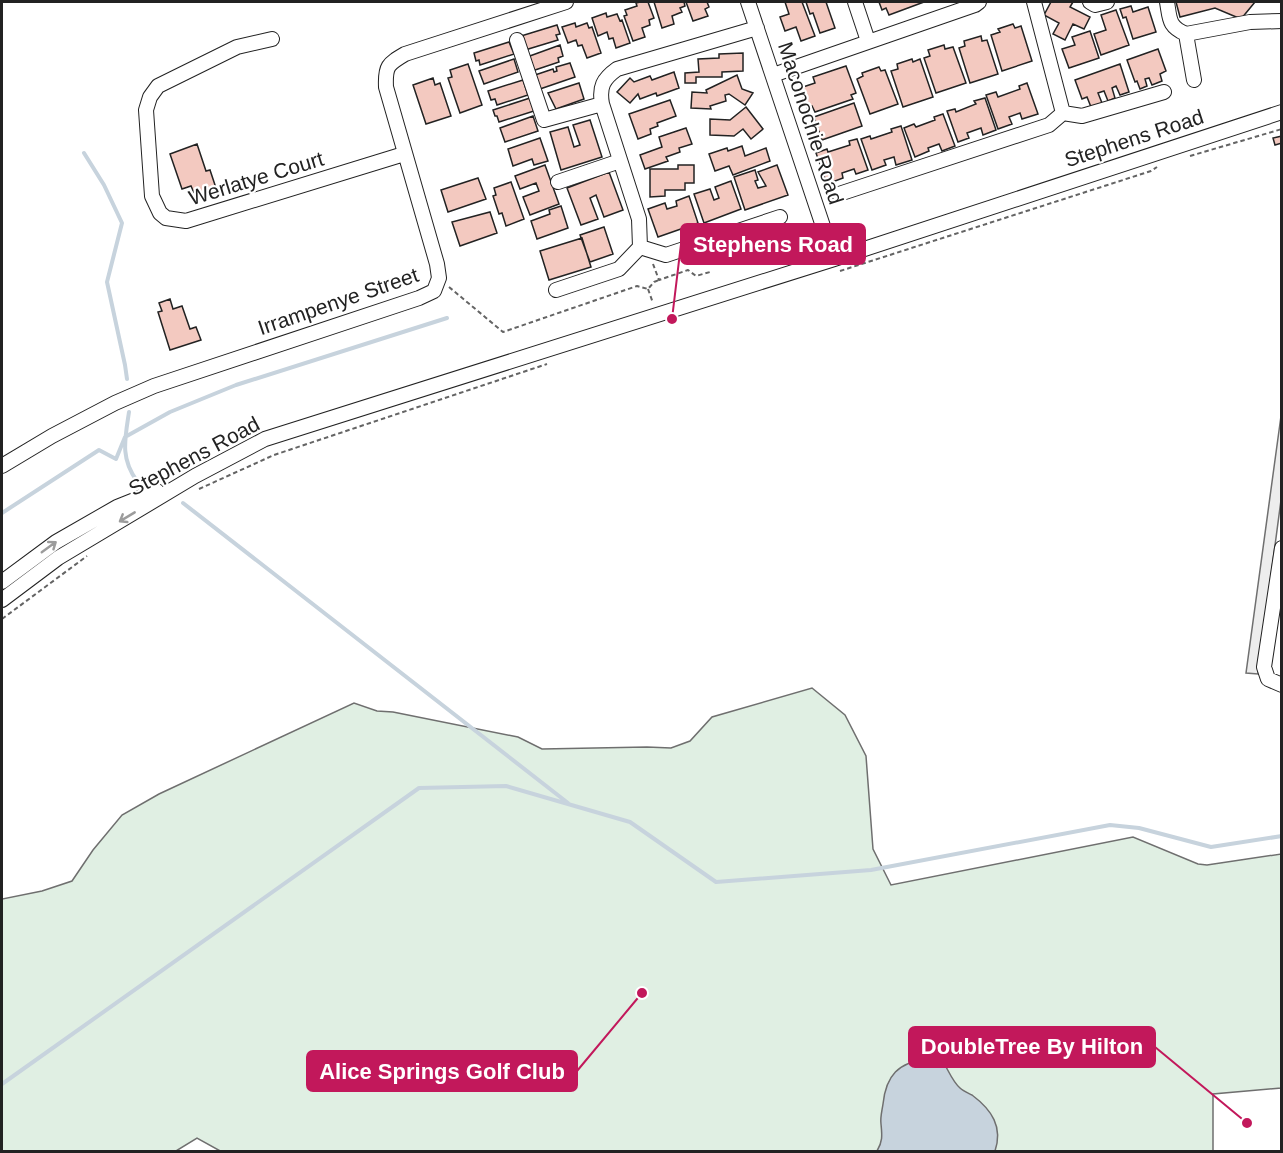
<svg xmlns="http://www.w3.org/2000/svg" width="1283" height="1153" viewBox="0 0 1283 1153" font-family="Helvetica,sans-serif">
<style>
.green{fill:#e0efe3;stroke:#6f6f6f;stroke-width:1.5}
.parking{fill:#ededed;stroke:#6f6f6f;stroke-width:1.5}
.water{fill:#c7d3dd;stroke:#6f6f6f;stroke-width:1.5}
.lines{fill:none;stroke-linecap:round;stroke-linejoin:round}
.stream{stroke:#c7d3dd;stroke-width:4}
.building{fill:#f3c9c0;stroke:#222;stroke-width:1.5}
.minor-casing{stroke:#222;stroke-width:16}
.path{stroke:#646464;stroke-width:2;stroke-dasharray:4.5 3;stroke-linecap:butt}
.minor{stroke:#fff;stroke-width:14}
.oneway{stroke:#9c9c9c}
.labels{text-anchor:middle;dominant-baseline:central;stroke-width:4.5;stroke-linejoin:round;paint-order:stroke}
.street-label{font-size:21px;fill:#222;stroke:#fff}
.leader{fill:none;stroke:#c2185b;stroke-width:2}
.callout-dot{fill:#c2185b;stroke:#fff;stroke-width:2}
.callout{fill:#c2185b;stroke:#c2185b;stroke-width:2}
.callout-label{font-size:22px;text-anchor:middle;font-weight:bold;fill:#fff}
</style>
<rect width="100%" height="100%" fill="#fff"/>
<path class="green" d="M812 688 845 715 866 756 873 849 891 885 1133 837 1198 864 1207 865 1281 854V1088L1213 1094V1151L222 1152 197 1138 176 1151 2 1152V899L42 891 72 881 93 850 122 815 159 794 354 703 377 711 393 712 518 737 542 749 647 747 671 748 690 741 712 717Z"/>
<path class="parking" d="M1281 416V500L1258 674 1246 673Z"/>
<path class="water" d="M928 1058 942 1060C948 1069 952 1081 960 1088 963 1091 968 1093 972 1095 992 1110 1003 1127 995 1151H877C883 1141 882 1135 881 1124 880 1118 882 1111 883 1104 886 1075 898 1063 928 1058Z"/>
<g class="lines">
<path class="stream" d="M84 153 104 185 122 223 107 282 125 365 127 379
M129 412C125 439 120 458 137 481
M183 503 568 803
M2 513 99 450 116 459 125 437 170 412 236 385 447 318
M2 1084 419 788 506 786 630 822 716 882 871 870 1110 825 1139 828 1211 847 1282 836"/>
</g>
<path class="building" d="M640 2H648L654 18 649 20 650 25 642 28 645 37 633 41 624 16 627 15 625 10 637 6 636 3Z
M654 2H684L685 6 680 8 682 12 672 16 674 24 662 28Z
M686 2H707L709 7 705 9 708 16 693 21Z
M785 2H802L815 36 801 41 796 27 785 31 780 17 789 14Z
M806 2H826L835 28 820 33 813 13 810 14Z
M879 2H924L889 15 886 8 882 10Z
M1051 2H1073L1070 7 1090 17 1084 29 1073 24 1065 40 1053 34 1059 23 1044 15Z
M1176 2H1255L1241 19 1215 8 1180 17Z
M1131 6 1133 12 1148 7 1156 32 1133 39 1126 17 1123 18 1120 9Z
M1116 10 1129 45 1101 55 1094 34 1106 30 1101 15Z
M606 13 607 17 617 14 620 21 622 20 630 43 616 48 613 38 609 39 607 32 598 36 592 18Z
M575 23 576 27 587 23 589 28 592 27 601 53 587 58 582 45 578 46 576 40 568 43 562 27Z
M1013 24 1015 28 1021 26 1032 61 1002 71 991 35 1000 32 998 29Z
M557 25 560 34 556 35 558 40 525 50 521 36Z
M1090 31 1099 58 1069 68 1062 49 1075 45 1072 37Z
M981 36 982 41 987 40 998 74 970 83 959 48 965 46 964 41Z
M509 42 514 54 480 65 479 60 476 61 474 53Z
M560 45 563 56 558 58 559 62 532 71 527 57Z
M944 45 945 49 953 47 966 83 936 93 924 58 930 56 928 50Z
M1158 49 1166 71 1160 74 1162 81 1152 85 1149 78 1145 79 1147 86 1140 89 1137 81 1135 82 1127 60Z
M743 53V71L722 72V77H696V83H685V73L699 72 698 59 719 58V54Z
M514 59 518 72 484 84 479 71Z
M912 59 913 62 920 59 933 97 903 107 891 71 898 69 897 64Z
M570 63 575 77 540 89 535 75 553 69 554 72 557 71 556 67Z
M468 64 482 105 460 113 448 78 452 77 450 70Z
M1120 64 1129 92 1120 95 1116 86 1112 88 1115 98 1108 101 1104 91 1098 93 1102 103 1091 107 1087 97 1082 99 1075 80Z
M846 66 856 93 851 95 853 99 815 112 812 106 807 108 800 88 815 83 813 77Z
M879 67 881 71 885 70 898 104 870 114 857 79 863 76 862 73Z
M674 72 679 88 657 96 656 93 640 99 638 94 630 103 617 92 630 78 634 82 650 76 652 80Z
M737 75 742 89 753 93 745 105 729 94 725 95 726 101 710 106 711 109 691 108 692 92 707 93 706 90Z
M433 78 435 85 440 83 451 116 426 124 413 85Z
M523 80 528 95 497 105 495 99 491 100 488 91Z
M579 83 584 99 556 109 548 93Z
M1027 83 1038 114 1022 119 1020 113 1009 117 1012 124 998 129 986 95 996 92 998 97 1020 89 1019 86Z
M530 98 534 111 499 122 497 116H495L493 110Z
M985 98 996 130 983 135 981 128 967 133 969 138 958 142 947 111 955 109 956 112 976 104 974 101Z
M670 100 676 116 657 123 658 126 650 129 651 134 638 139 629 114Z
M854 103 862 126 822 140 814 117Z
M746 107 763 129 751 139 743 129 734 136 710 135V119L730 120Z
M943 114 955 146 942 151 939 144 928 148 929 151 915 157 904 128 914 124 916 127 935 120 934 117Z
M533 116 538 131 505 142 500 128Z
M590 120 602 157 561 170 550 132 568 127 574 147 580 145 573 125Z
M901 126 912 160 896 165 894 157 884 160 886 165 872 170 861 139 870 136 871 139 892 132 891 129Z
M686 128 692 144 679 148 680 152 666 157 668 161 645 169 640 155 662 147 659 137Z
M1282 136V143L1275 145 1273 138Z
M540 138 548 161 534 165 532 159 513 166 508 149Z
M857 139 868 170 856 174 854 169 842 173 843 178 827 184 816 153 827 149 828 152 850 145 849 141Z
M197 144 206 171 210 170 216 188 195 195 191 186 182 189 170 154Z
M742 146 745 156 766 148 770 161 733 175 729 166 715 171 709 154 727 148 728 151Z
M545 165 559 204 530 215 523 197 539 191 536 183 520 189 515 176Z
M678 165H694V183H685V190H665V196L650 197V169H678Z
M777 165 788 195 745 210 734 177 755 170 758 180 755 181 758 188 766 186 758 172Z
M609 172 623 210 604 217 596 195 590 198 598 219 581 225 567 188Z
M478 178 486 199 448 212 441 190Z
M731 181 741 209 704 223 694 194 710 189 714 200 719 198 715 187Z
M511 182 524 219 506 226 502 213 499 214 493 196 496 195 494 188Z
M689 196 698 223 658 237 648 209 665 203 667 209 677 206 676 201Z
M561 206 568 228 537 239 531 221 550 214 549 210Z
M490 212 497 233 460 246 452 222Z
M604 227 613 254 590 262 580 235Z
M582 238 591 267 549 280 540 251Z
M170 299 173 309 182 306 190 329 196 327 201 340 170 350 158 312 162 311 159 303Z"/>
<g class="lines">
<defs>
<path id="minor" d="M748 2 834 259
M855 2 868 41
M1034 2 1063 113
M1090 2 1095 5 1107 2
M1167 2C1170 19 1168 26 1186 34
M272 39 237 47 158 86 150 97 146 110 152 196 160 213 166 218 186 221 404 154
M517 40 544 120 602 104
M773 75 975 5 979 2
M1194 80 1186 34 1250 22 1282 21
M558 182 620 161
M839 194 1049 125 1063 113 1082 116 1164 92
M640 247 639 219 602 104C599 87 603 79 617 69L757 28
M640 247 666 255 780 217
M556 290 619 269 640 247
M2 466 52 436 115 403 154 386 419 298 434 291 439 278 437 264 386 87C385 66 388 64 405 54L566 2
M1282 548 1264 667 1268 679 1282 685
M2 582 56 542 117 507 157 491
M2 600 58 558 195 476 265 439 834 259 1282 112"/>
</defs>
<use href="#minor" class="minor-casing"/>
<path class="path" d="M1190 156 1282 129
M653 264 659 280 688 270 696 276 710 272
M840 271 1151 171 1157 167
M449 287 503 332 637 286 648 289 654 282 659 280
M648 289 653 303
M199 489 274 455 547 364
M2 619 87 556"/>
<use href="#minor" class="minor"/>
</g>
<defs><path id="oneway-shaft" d="M-6 0H5M1.5-3L5.5 0L1.5 3" fill="none" stroke-width="1.6" stroke-linecap="round" stroke-linejoin="round" transform="scale(1.5)"/></defs>
<g class="oneway">
<use href="#oneway-shaft" transform="translate(127 517) rotate(149)"/>
<use href="#oneway-shaft" transform="translate(49 547) rotate(-36)"/>
</g>
<g class="labels">
<g class="street-label">
<text transform="translate(811 123) rotate(72)">Maconochie Road</text>
<text transform="translate(1134 138) rotate(-18)">Stephens Road</text>
<text transform="translate(256 178) rotate(-17)">Werlatye Court</text>
<text transform="translate(338 301) rotate(-19)">Irrampenye Street</text>
<text transform="translate(194 456) rotate(-28)">Stephens Road</text>
</g>
</g>
<path class="leader" d="M672 319L681 244M1247 1123L1155 1047M642 993L577 1071"/>
<g class="callout-dot">
<circle cx="672" cy="319" r="6"/>
<circle cx="1247" cy="1123" r="6"/>
<circle cx="642" cy="993" r="6"/>
</g>
<g class="callout">
<rect x="681" y="224" width="184" height="40" rx="6"/>
<rect x="909" y="1027" width="246" height="40" rx="6"/>
<rect x="307" y="1051" width="270" height="40" rx="6"/>
</g>
<g class="callout-label">
<text x="773" y="252">Stephens Road</text>
<text x="1032" y="1054">DoubleTree By Hilton</text>
<text x="442" y="1079">Alice Springs Golf Club</text>
</g>
<rect width="1283" height="1153" fill="none" stroke="#222222" stroke-width="6"/>
</svg>
